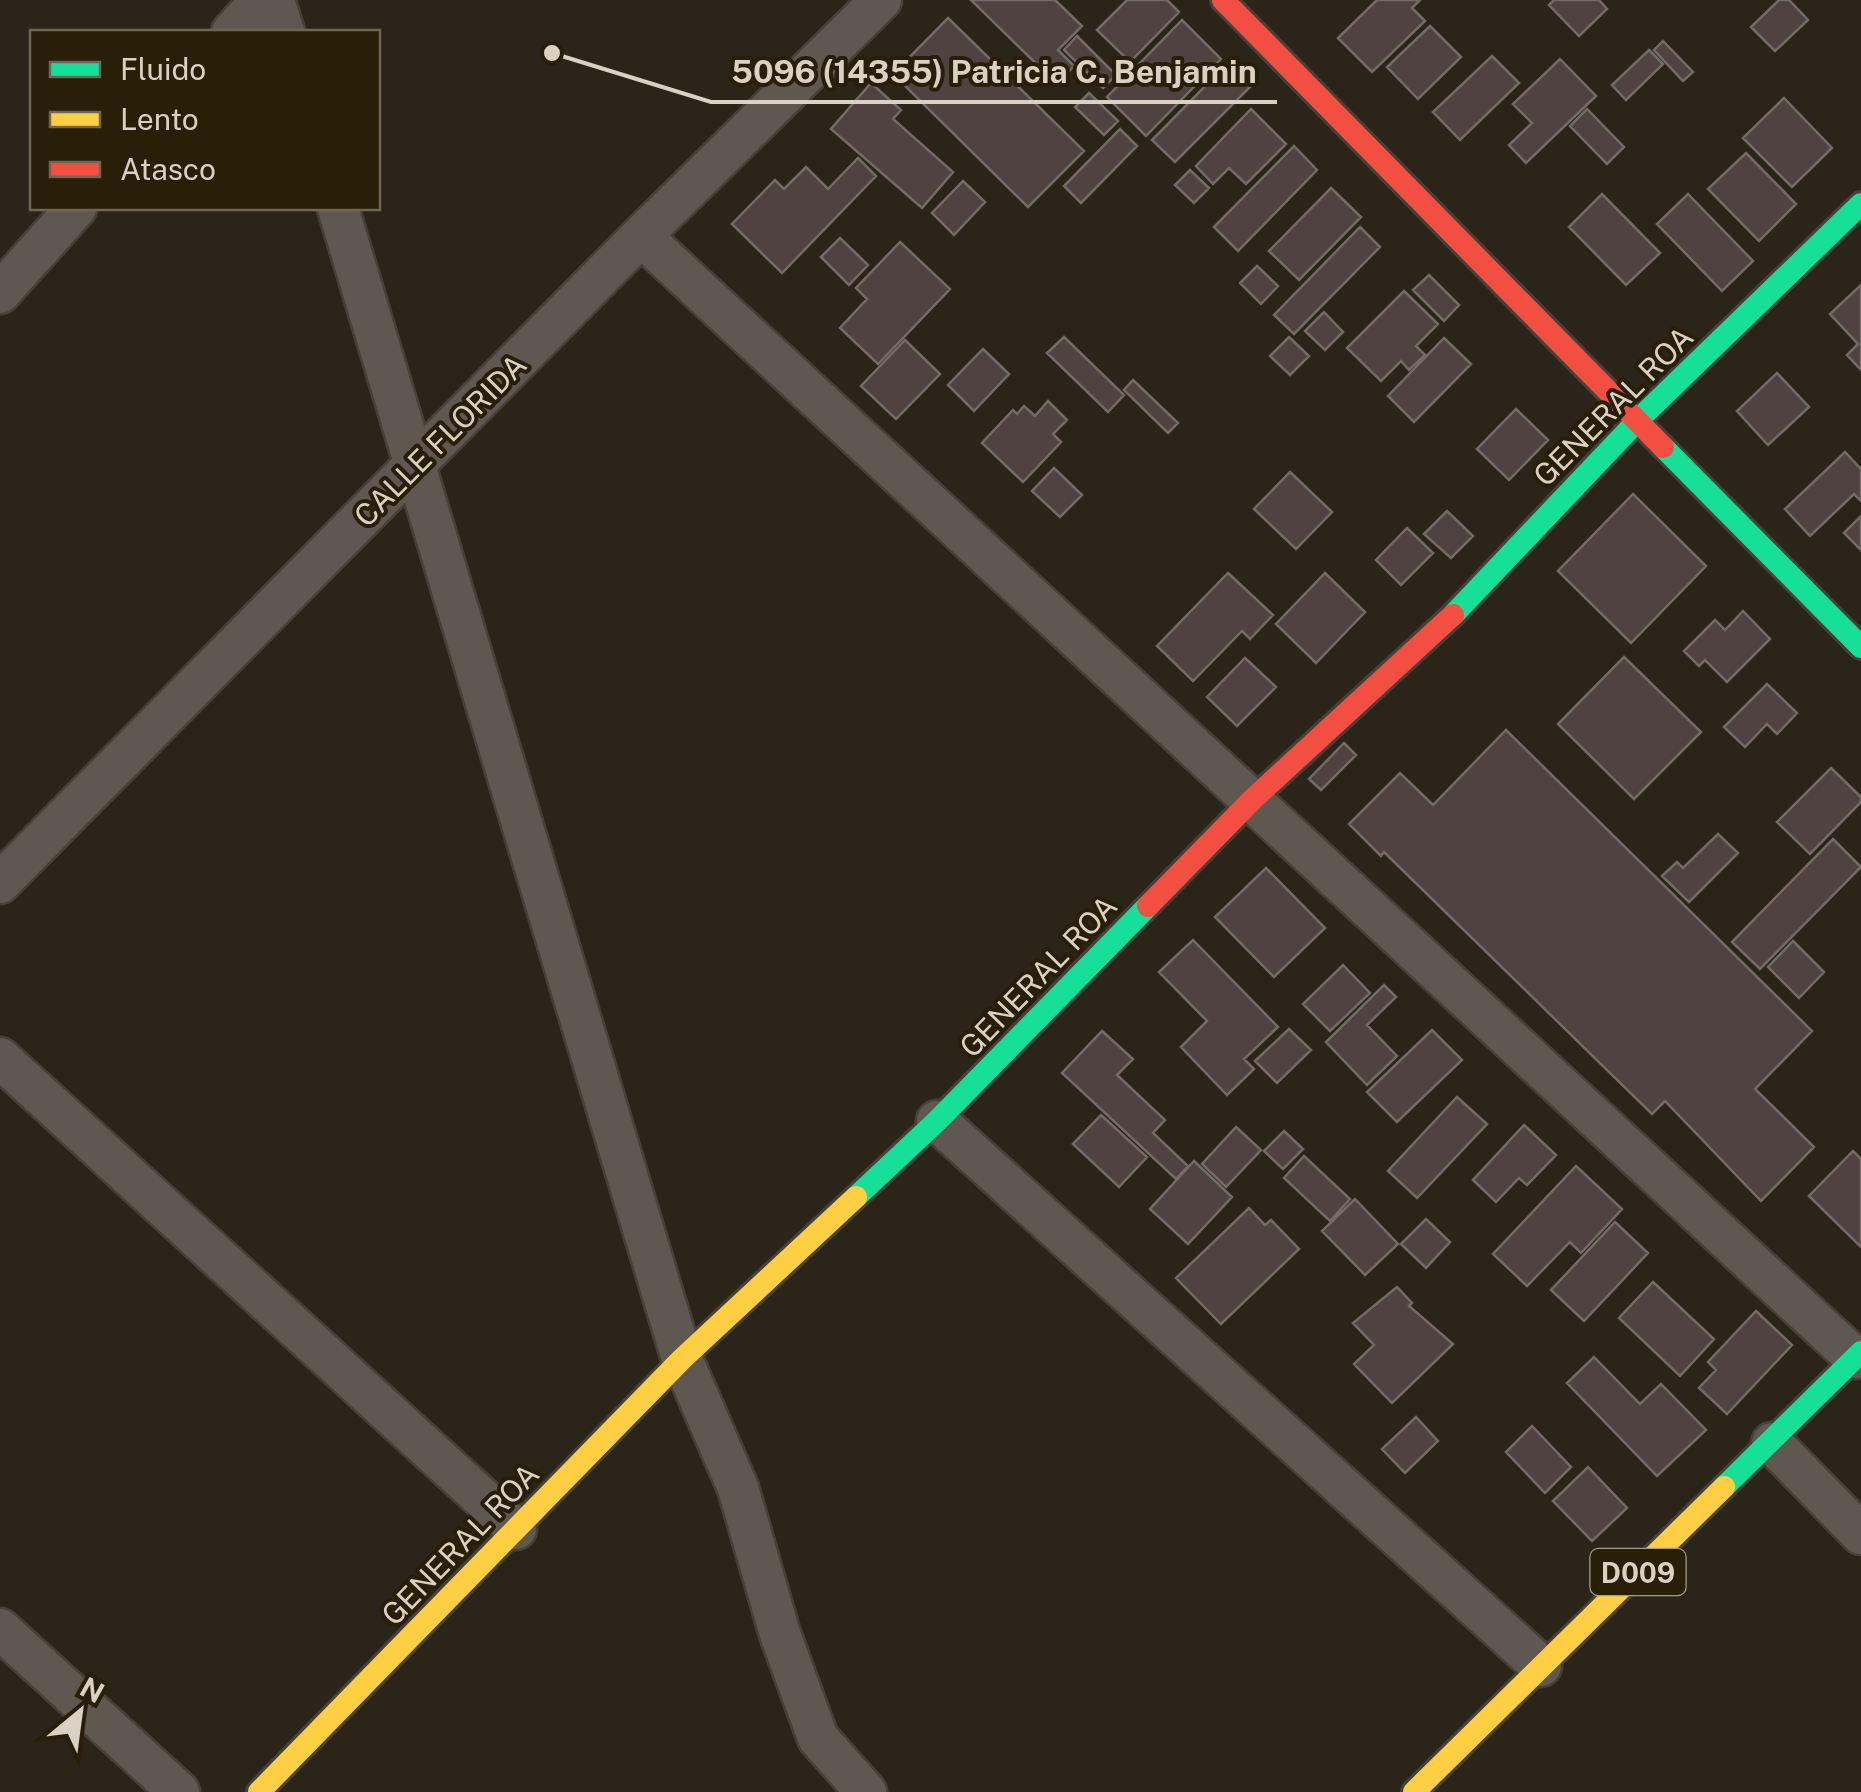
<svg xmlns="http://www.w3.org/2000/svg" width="1861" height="1792" viewBox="0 0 1861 1792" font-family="'Public Sans',sans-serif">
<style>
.building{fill:#4f4240;stroke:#746b67;stroke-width:2.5}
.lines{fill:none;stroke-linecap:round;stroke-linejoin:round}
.street-casing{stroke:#464138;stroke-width:45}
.fast-casing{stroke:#464138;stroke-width:28}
.slow-casing{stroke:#464138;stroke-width:28}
.jam-casing{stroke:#464138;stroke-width:28}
.street{stroke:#5e5850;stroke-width:40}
.fast{stroke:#16e098;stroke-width:22}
.slow{stroke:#ffcf43;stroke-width:22}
.jam{stroke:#f24e42;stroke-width:22}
.labels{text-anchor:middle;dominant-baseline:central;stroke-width:8;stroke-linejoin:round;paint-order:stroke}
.shield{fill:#291e07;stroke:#a49b8b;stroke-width:2.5}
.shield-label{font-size:28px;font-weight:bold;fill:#d9d1c4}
.street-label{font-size:30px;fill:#d9d1c4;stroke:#291e07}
.leader{fill:none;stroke:#d9d1c4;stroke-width:4}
.callout-dot{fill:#d9d1c4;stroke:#291e07;stroke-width:4}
.callout-label{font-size:32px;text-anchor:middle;font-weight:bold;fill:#d9d1c4;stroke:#291e07;stroke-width:8;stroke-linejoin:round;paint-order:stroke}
</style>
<rect width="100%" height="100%" fill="#2b2519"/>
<path class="building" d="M971 0H1055L1082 26 1058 50 1074 66 1057 84Z
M1127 0H1167L1179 12 1130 62 1097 30Z
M1377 0H1420L1412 8 1425 21 1372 72 1338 38Z
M1554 0H1599L1607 9 1579 36 1549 5Z
M1779 0H1789L1808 20 1775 51 1751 27Z
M948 18 1084 151 1028 207 893 74Z
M1182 20 1221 59 1146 136 1107 97Z
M1430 26 1461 57 1418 99 1387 67Z
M1077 36 1116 75 1103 88 1064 50Z
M1663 41 1693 72 1683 81 1654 50Z
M1649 50 1663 64 1626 100 1612 85Z
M1492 56 1519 83 1460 140 1433 112Z
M1560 59 1596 96 1526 163 1509 145 1532 123 1513 104Z
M1229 62 1252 85 1175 162 1152 140Z
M871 83 901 110 893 119 953 172 922 208 831 129Z
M1089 93 1118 121 1104 135 1075 107Z
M1784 98 1832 148 1792 187 1743 138Z
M1251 109 1286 144 1246 184 1229 168 1213 184 1196 166Z
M1587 109 1624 147 1607 164 1570 126Z
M1120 129 1137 146 1081 203 1064 186Z
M1294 146 1317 170 1238 251 1214 227Z
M1746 153 1796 204 1759 241 1708 189Z
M858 158 876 176 782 273 732 224 775 180 784 189 806 167 828 189Z
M1190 170 1209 188 1194 203 1175 185Z
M963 181 985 202 954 235 932 213Z
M1331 188 1361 217 1299 280 1269 251Z
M1602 194 1660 253 1626 285 1569 227Z
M1688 194 1753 261 1722 291 1657 224Z
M1360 227 1380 247 1294 334 1274 315Z
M840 238 868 265 849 285 821 257Z
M900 242 950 289 878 364 840 328 867 299 856 288Z
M1257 266 1278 286 1261 304 1240 283Z
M1429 275 1459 305 1444 321 1413 290Z
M1861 285V370L1847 355 1858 344 1830 314Z
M1404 291 1438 324 1416 346 1425 355 1409 370 1401 361 1381 381 1347 348Z
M1324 312 1343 332 1325 350 1305 331Z
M1064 337 1124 395 1108 412 1047 353Z
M1289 337 1309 356 1290 375 1270 356Z
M1444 338 1471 364 1414 422 1388 396Z
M905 340 940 374 896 419 861 386Z
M983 349 1009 374 974 411 948 385Z
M1777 373 1809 407 1768 445 1737 411Z
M1133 380 1178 423 1168 433 1124 390Z
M1048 401 1067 420 1053 434 1061 442 1023 482 982 443 1013 410 1017 414 1024 406 1035 416Z
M1516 409 1548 440 1509 480 1477 449Z
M1845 452 1861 469V501L1854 494 1810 536 1785 509Z
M1054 468 1082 495 1060 517 1032 491Z
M1290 472 1332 512 1296 549 1254 509Z
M1633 494 1706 566 1631 643 1558 571Z
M1447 511 1473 536 1451 558 1424 534Z
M1861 516V550L1844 533Z
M1407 528 1433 553 1401 585 1376 560Z
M1228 573 1273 615 1250 639 1242 631 1193 681 1157 646Z
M1325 573 1365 612 1316 663 1276 624Z
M1743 611 1770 639 1727 682 1705 660 1699 666 1684 651 1715 620 1725 630Z
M1624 657 1701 732 1634 799 1558 724Z
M1245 658 1276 687 1237 726 1207 697Z
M1767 684 1797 713 1777 734 1767 724 1745 747 1724 727Z
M1506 730 1812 1031 1755 1089 1814 1147 1761 1201 1665 1101 1652 1114 1384 852 1381 856 1349 824 1400 773 1433 805Z
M1344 743 1356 755 1321 790 1309 779Z
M1831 768 1861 797V802L1810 854 1777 822Z
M1718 834 1738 853 1689 902 1662 876 1677 862 1683 868Z
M1833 839 1861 867 1760 969 1732 942Z
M1266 868 1325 928 1274 977 1215 917Z
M1193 940 1278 1027 1244 1059 1254 1069 1227 1095 1181 1047 1207 1021 1159 972Z
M1793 941 1824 972 1799 998 1768 967Z
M1343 965 1370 993 1330 1031 1303 1004Z
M1384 985 1396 997 1367 1025 1397 1056 1367 1085 1326 1042Z
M1289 1029 1311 1050 1277 1083 1255 1061Z
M1432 1030 1462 1060 1397 1122 1367 1092Z
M1102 1031 1133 1059 1117 1075 1165 1120 1153 1133 1188 1166 1176 1179 1062 1073Z
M1457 1097 1487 1124 1417 1198 1388 1171Z
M1101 1115 1147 1157 1119 1187 1073 1144Z
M1524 1125 1556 1155 1527 1185 1519 1178 1496 1202 1473 1180Z
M1236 1127 1261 1150 1226 1187 1202 1164Z
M1284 1131 1303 1149 1283 1169 1264 1151Z
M1853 1151 1861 1159V1247L1809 1196Z
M1304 1156 1350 1199 1330 1221 1284 1178Z
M1194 1161 1232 1197 1188 1244 1150 1209Z
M1576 1166 1622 1209 1581 1253 1570 1242 1527 1286 1493 1254Z
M1355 1199 1398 1244 1365 1275 1322 1231Z
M1249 1208 1265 1225 1271 1220 1299 1249 1221 1324 1176 1278Z
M1426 1219 1450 1242 1426 1268 1401 1244Z
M1615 1222 1648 1253 1584 1321 1551 1290Z
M1653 1282 1714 1339 1680 1376 1619 1318Z
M1397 1287 1412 1303 1409 1306 1453 1344 1392 1403 1354 1364 1374 1345 1353 1323Z
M1756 1311 1792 1345 1727 1414 1699 1388 1716 1370 1708 1362Z
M1594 1357 1640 1404 1661 1384 1706 1430 1657 1476 1567 1383Z
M1416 1417 1438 1441 1405 1473 1382 1449Z
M1532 1426 1571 1467 1545 1493 1506 1452Z
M1588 1467 1627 1508 1592 1541 1553 1501Z"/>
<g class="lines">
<defs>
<path id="street" d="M274 0 284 32
M232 32 261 0
M338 208 682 1359 738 1488 780 1634 818 1738 866 1792
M641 236 1855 1358
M0 293 76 208
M0 883 641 236 881 0
M0 1058 516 1529
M937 1121 1541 1666
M1772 1443 1861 1534
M0 1629 179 1792"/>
<path id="fast" d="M1663 447 1861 647
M1453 615 1640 418 1861 204
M856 1197 937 1121 1148 906
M1724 1487 1861 1352"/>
<path id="slow" d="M259 1792 682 1359 856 1197
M1414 1792 1724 1487"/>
<path id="jam" d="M1223 0 1663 447
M1148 906 1253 799 1453 615"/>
</defs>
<use href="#street" class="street-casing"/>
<use href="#fast" class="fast-casing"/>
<use href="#slow" class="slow-casing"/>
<use href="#jam" class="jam-casing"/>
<use href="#street" class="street"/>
<use href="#fast" class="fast"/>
<use href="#slow" class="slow"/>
<use href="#jam" class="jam"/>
</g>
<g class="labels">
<rect class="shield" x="1590.5" y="1549" width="95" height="46" rx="8"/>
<g class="shield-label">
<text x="1638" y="1572">D009</text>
</g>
<g class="street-label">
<text transform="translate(1613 406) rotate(-45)">GENERAL ROA</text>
<text transform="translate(440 440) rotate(-45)">CALLE FLORIDA</text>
<text transform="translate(1038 976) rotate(-46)">GENERAL ROA</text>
<text transform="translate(460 1544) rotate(-46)">GENERAL ROA</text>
</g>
</g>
<path class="leader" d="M552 53L711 102H1277"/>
<circle class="callout-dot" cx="552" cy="53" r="10"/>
<g class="callout-label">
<text x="994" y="83">5096 (14355) Patricia C. Benjamin</text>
</g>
<rect x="30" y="30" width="350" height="180" fill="#291e07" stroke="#6f6653" stroke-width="2.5"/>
<rect x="50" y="62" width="50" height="15" fill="#16e098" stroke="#6f6653" stroke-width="2.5"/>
<text x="120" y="80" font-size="30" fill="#d9d1c4">Fluido</text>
<rect x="50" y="112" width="50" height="15" fill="#ffcf43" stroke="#6f6653" stroke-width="2.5"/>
<text x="120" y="130" font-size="30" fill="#d9d1c4">Lento</text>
<rect x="50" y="162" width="50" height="15" fill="#f24e42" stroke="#6f6653" stroke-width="2.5"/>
<text x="120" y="180" font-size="30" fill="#d9d1c4">Atasco</text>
<g transform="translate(80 1712) rotate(29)" stroke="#291e07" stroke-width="8" paint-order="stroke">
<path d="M0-8L18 38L0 25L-18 38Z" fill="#d9d1c4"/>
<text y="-15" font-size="28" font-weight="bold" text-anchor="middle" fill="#d9d1c4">N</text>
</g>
</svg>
